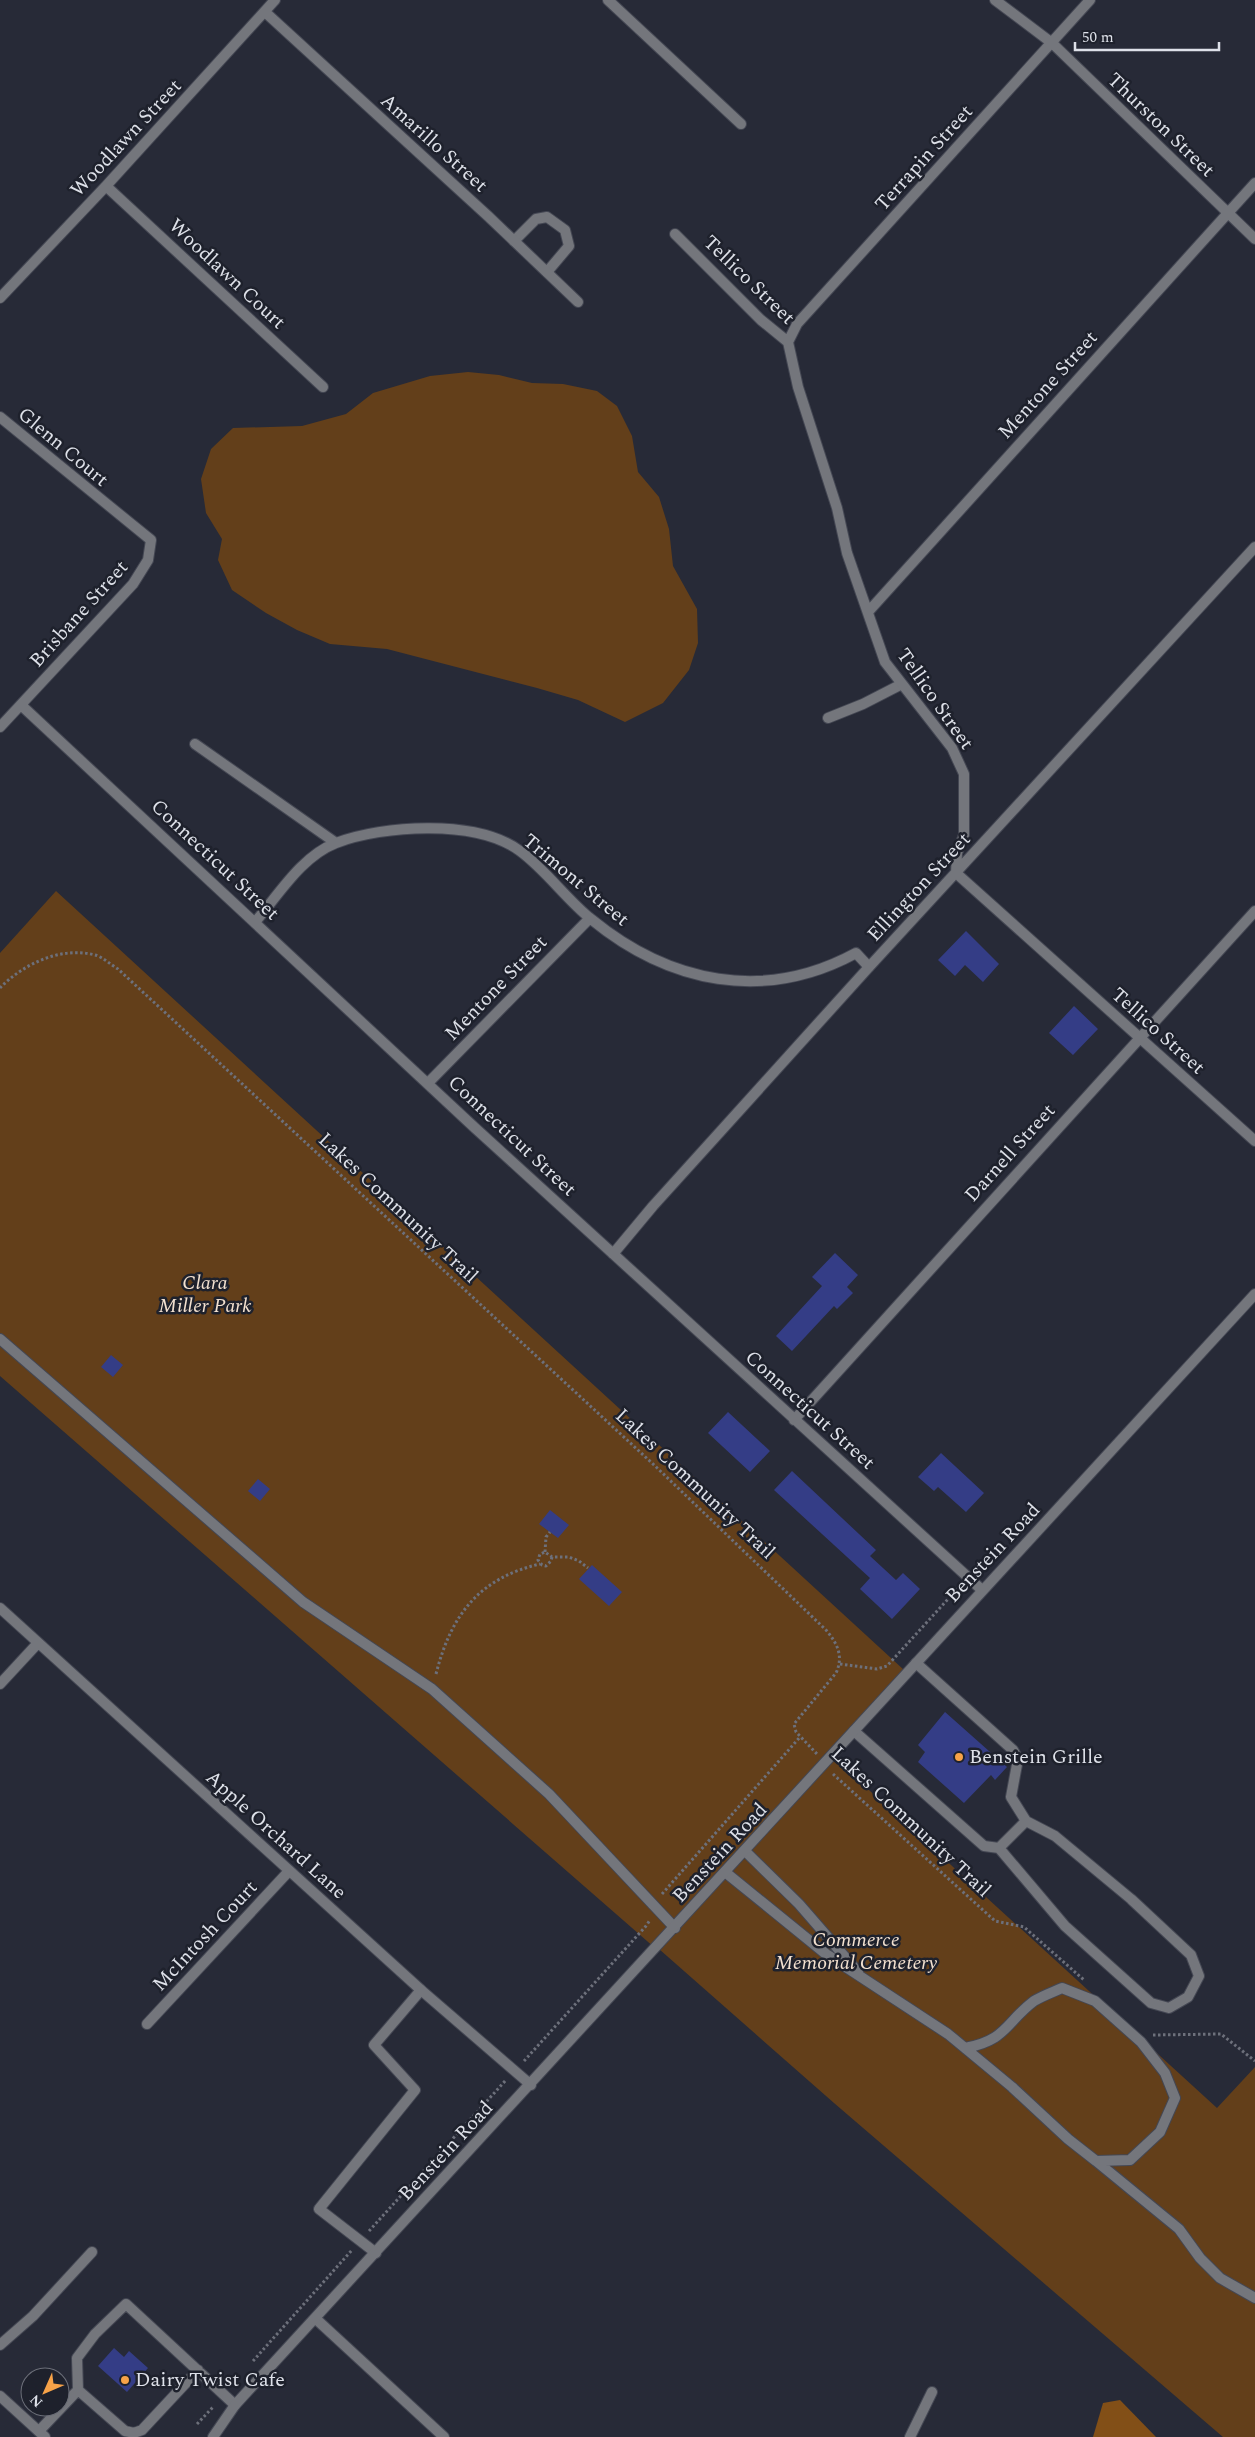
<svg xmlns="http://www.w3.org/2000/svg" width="1255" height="2437" viewBox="0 0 1255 2437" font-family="Spectral,serif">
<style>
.green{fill:#633f1a}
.water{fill:#824f17}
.building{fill:#343d86}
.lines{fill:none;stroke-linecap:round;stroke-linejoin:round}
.service-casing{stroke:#444753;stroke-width:12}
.minor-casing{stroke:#444753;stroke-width:12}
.tertiary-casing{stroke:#444753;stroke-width:12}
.path{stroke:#6d707b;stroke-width:3;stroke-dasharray:2.5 2.5;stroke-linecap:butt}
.service{stroke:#74767c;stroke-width:10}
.minor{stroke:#74767c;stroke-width:10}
.tertiary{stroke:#74767c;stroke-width:10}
.poi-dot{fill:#f7a248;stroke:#1e212c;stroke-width:2}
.labels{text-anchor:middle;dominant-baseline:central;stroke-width:5;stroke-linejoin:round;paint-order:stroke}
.street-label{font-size:20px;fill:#dee1e9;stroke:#1e212c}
.park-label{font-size:20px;font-style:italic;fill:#f3e1d0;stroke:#1e212c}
.poi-label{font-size:20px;fill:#dee1e9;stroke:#1e212c;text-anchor:start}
</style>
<rect width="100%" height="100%" fill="#272a37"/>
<path class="green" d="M468 372 499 375 532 383 563 384 597 391 617 406 632 436 638 472 659 497 669 529 673 566 697 609 698 643 689 670 663 703 625 722 578 700 537 688 387 649 330 644 297 630 266 613 232 590 218 560 222 539 206 513 201 479 211 449 233 428 302 426 346 414 373 393 430 376Z
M56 891 904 1670 655 1948 0 1376V953Z
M835 1759 1217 2108 1255 2067V2437H1223L834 2103 659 1949Z"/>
<path class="water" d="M1120 2400 1156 2437H1093L1103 2403Z"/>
<path class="building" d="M966 931 999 964 983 982 965 965 955 976 938 960Z
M1074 1006 1098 1029 1073 1055 1049 1033Z
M835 1253 858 1275 847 1287 853 1293 837 1309 834 1306 792 1351 776 1336 822 1286 812 1277Z
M111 1355 123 1365 113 1377 101 1367Z
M728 1412 770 1451 750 1472 708 1433Z
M941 1453 984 1493 966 1512 938 1487 934 1491 918 1477Z
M792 1471 876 1550 870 1556 896 1580 903 1573 920 1589 892 1619 860 1589 870 1578 774 1490Z
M258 1479 270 1489 260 1501 248 1491Z
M550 1510 569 1525 558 1538 539 1524Z
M592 1565 622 1592 609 1606 579 1579Z
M945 1712 1007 1767 995 1780 991 1775 964 1803 918 1762 925 1752 918 1745Z
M114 2348 124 2357 129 2351 148 2368 127 2392 98 2366Z"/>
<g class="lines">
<defs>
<path id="service" d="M514 241 536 219 547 217 565 230 569 246 547 272
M828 718 863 704 900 685
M0 1339 303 1602 432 1689 549 1794 675 1928
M854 1731 984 1846 999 1848 1026 1821 1011 1797 1018 1759 1013 1750 916 1663
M999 1848 1065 1926 1151 2003 1169 2008 1188 1997 1199 1976 1191 1955 1131 1899 1055 1836 1026 1821
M745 1851 799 1904 858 1972
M725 1872 826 1954 948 2034 1012 2087 1068 2139 1096 2161 1130 2160 1160 2132 1175 2098 1165 2073 1141 2042 1095 2001 1062 1988C1053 1992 1042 1996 1034 2001 1005 2023 1007 2040 965 2048
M1096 2161 1179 2229 1200 2258 1220 2278 1255 2298
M376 2253 319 2209 415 2090 374 2045 421 1990
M316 2319 444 2437
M0 2345 33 2316 92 2252
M78 2390 125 2431 134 2433 142 2430 198 2370
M39 2431 78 2390 77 2358 95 2334 126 2304 235 2405"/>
<path id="minor" d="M608 0 741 124
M995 0 1052 43 1255 239
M265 12 489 217 578 302
M106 186 323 387
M675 234 761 320 788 342 798 387 837 508 847 553 885 662 952 748 964 774V835L957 853 956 873 1255 1141
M0 298 106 186 275 0
M788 342 797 324 1090 0
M0 417 151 540 148 560 133 584 0 727
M868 612 1255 183
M21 705 474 1127 982 1590
M195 744 336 843C383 825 477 819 520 851 546 870 566 899 591 919 669 983 764 1003 856 953L869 967
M256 921C279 894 302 856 336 843
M428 1083 590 918
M613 1254 653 1206 869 967 1255 547
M794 1420 1255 911
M0 1608 421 1990 531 2085
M0 1684 38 1643
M147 2024 289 1871
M910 2437 932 2392"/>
<path id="tertiary" d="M0 2396 45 2437
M213 2437 235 2405C577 2036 915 1664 1255 1294"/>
</defs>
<use href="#service" class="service-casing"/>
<use href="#minor" class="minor-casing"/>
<use href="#tertiary" class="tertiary-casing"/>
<path class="path" d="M0 988C23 964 61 946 95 955 103 957 111 965 118 969L653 1464 826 1630C837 1643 844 1656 836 1673L794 1724 796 1732 817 1754
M545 1552 546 1537 550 1532
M552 1557 551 1561 546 1566 542 1565 538 1560 540 1554 545 1552 552 1557H569L579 1561 588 1568
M840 1664 877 1669 887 1666 959 1587
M436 1674C451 1615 479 1578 540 1564
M833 1774 995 1921 1024 1927 1084 1980
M662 1894 800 1737
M1153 2035 1221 2034 1255 2061
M524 2061 646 1926 650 1920
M369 2231 506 2080
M253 2361 352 2250
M197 2424 214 2406"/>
<use href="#service" class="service"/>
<use href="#minor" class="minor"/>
<use href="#tertiary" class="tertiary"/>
</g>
<g class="poi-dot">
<circle cx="959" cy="1757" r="5"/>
<circle cx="125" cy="2380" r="5"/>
</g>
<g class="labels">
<g class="street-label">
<text transform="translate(1161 125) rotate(44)">Thurston Street</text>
<text transform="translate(126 138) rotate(-47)">Woodlawn Street</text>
<text transform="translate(434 143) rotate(42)">Amarillo Street</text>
<text transform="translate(924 158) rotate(-48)">Terrapin Street</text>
<text transform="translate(227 274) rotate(43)">Woodlawn Court</text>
<text transform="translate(749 280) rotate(44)">Tellico Street</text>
<text transform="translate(1048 385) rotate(-48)">Mentone Street</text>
<text transform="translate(63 447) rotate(40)">Glenn Court</text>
<text transform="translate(79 614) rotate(-48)">Brisbane Street</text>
<text transform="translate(935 699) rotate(55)">Tellico Street</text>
<text transform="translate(215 860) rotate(43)">Connecticut Street</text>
<text transform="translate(576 880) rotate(40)">Trimont Street</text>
<text transform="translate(919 887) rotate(-47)">Ellington Street</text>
<text transform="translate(496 988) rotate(-46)">Mentone Street</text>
<text transform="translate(1158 1031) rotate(42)">Tellico Street</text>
<text transform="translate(512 1136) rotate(43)">Connecticut Street</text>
<text transform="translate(1010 1153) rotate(-48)">Darnell Street</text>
<text transform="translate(398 1208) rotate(43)">Lakes Community Trail</text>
<text transform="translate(810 1410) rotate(42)">Connecticut Street</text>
<text transform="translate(695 1484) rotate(43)">Lakes Community Trail</text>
<text transform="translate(993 1553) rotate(-47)">Benstein Road</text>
<text transform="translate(911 1822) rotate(43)">Lakes Community Trail</text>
<text transform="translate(276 1835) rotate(42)">Apple Orchard Lane</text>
<text transform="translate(720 1853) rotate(-47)">Benstein Road</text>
<text transform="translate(205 1936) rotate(-47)">McIntosh Court</text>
<text transform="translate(446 2151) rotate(-47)">Benstein Road</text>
</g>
<g class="park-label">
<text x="205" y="1283">Clara<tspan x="205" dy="23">Miller Park</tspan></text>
<text x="856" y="1940">Commerce<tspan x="856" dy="23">Memorial Cemetery</tspan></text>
</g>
<g class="poi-label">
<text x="969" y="1757">Benstein Grille</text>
<text x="135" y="2380">Dairy Twist Cafe</text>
</g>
</g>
<g transform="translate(45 2392) rotate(225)"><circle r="24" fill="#1e212c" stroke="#6b6e78"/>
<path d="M0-4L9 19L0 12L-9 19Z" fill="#f7a248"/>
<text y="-8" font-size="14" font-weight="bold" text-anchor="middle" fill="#dee1e9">N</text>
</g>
<path d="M1075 42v8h144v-8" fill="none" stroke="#dee1e9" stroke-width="2.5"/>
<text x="1082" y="42" font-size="15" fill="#dee1e9" stroke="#1e212c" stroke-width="4" paint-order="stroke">50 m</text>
</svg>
